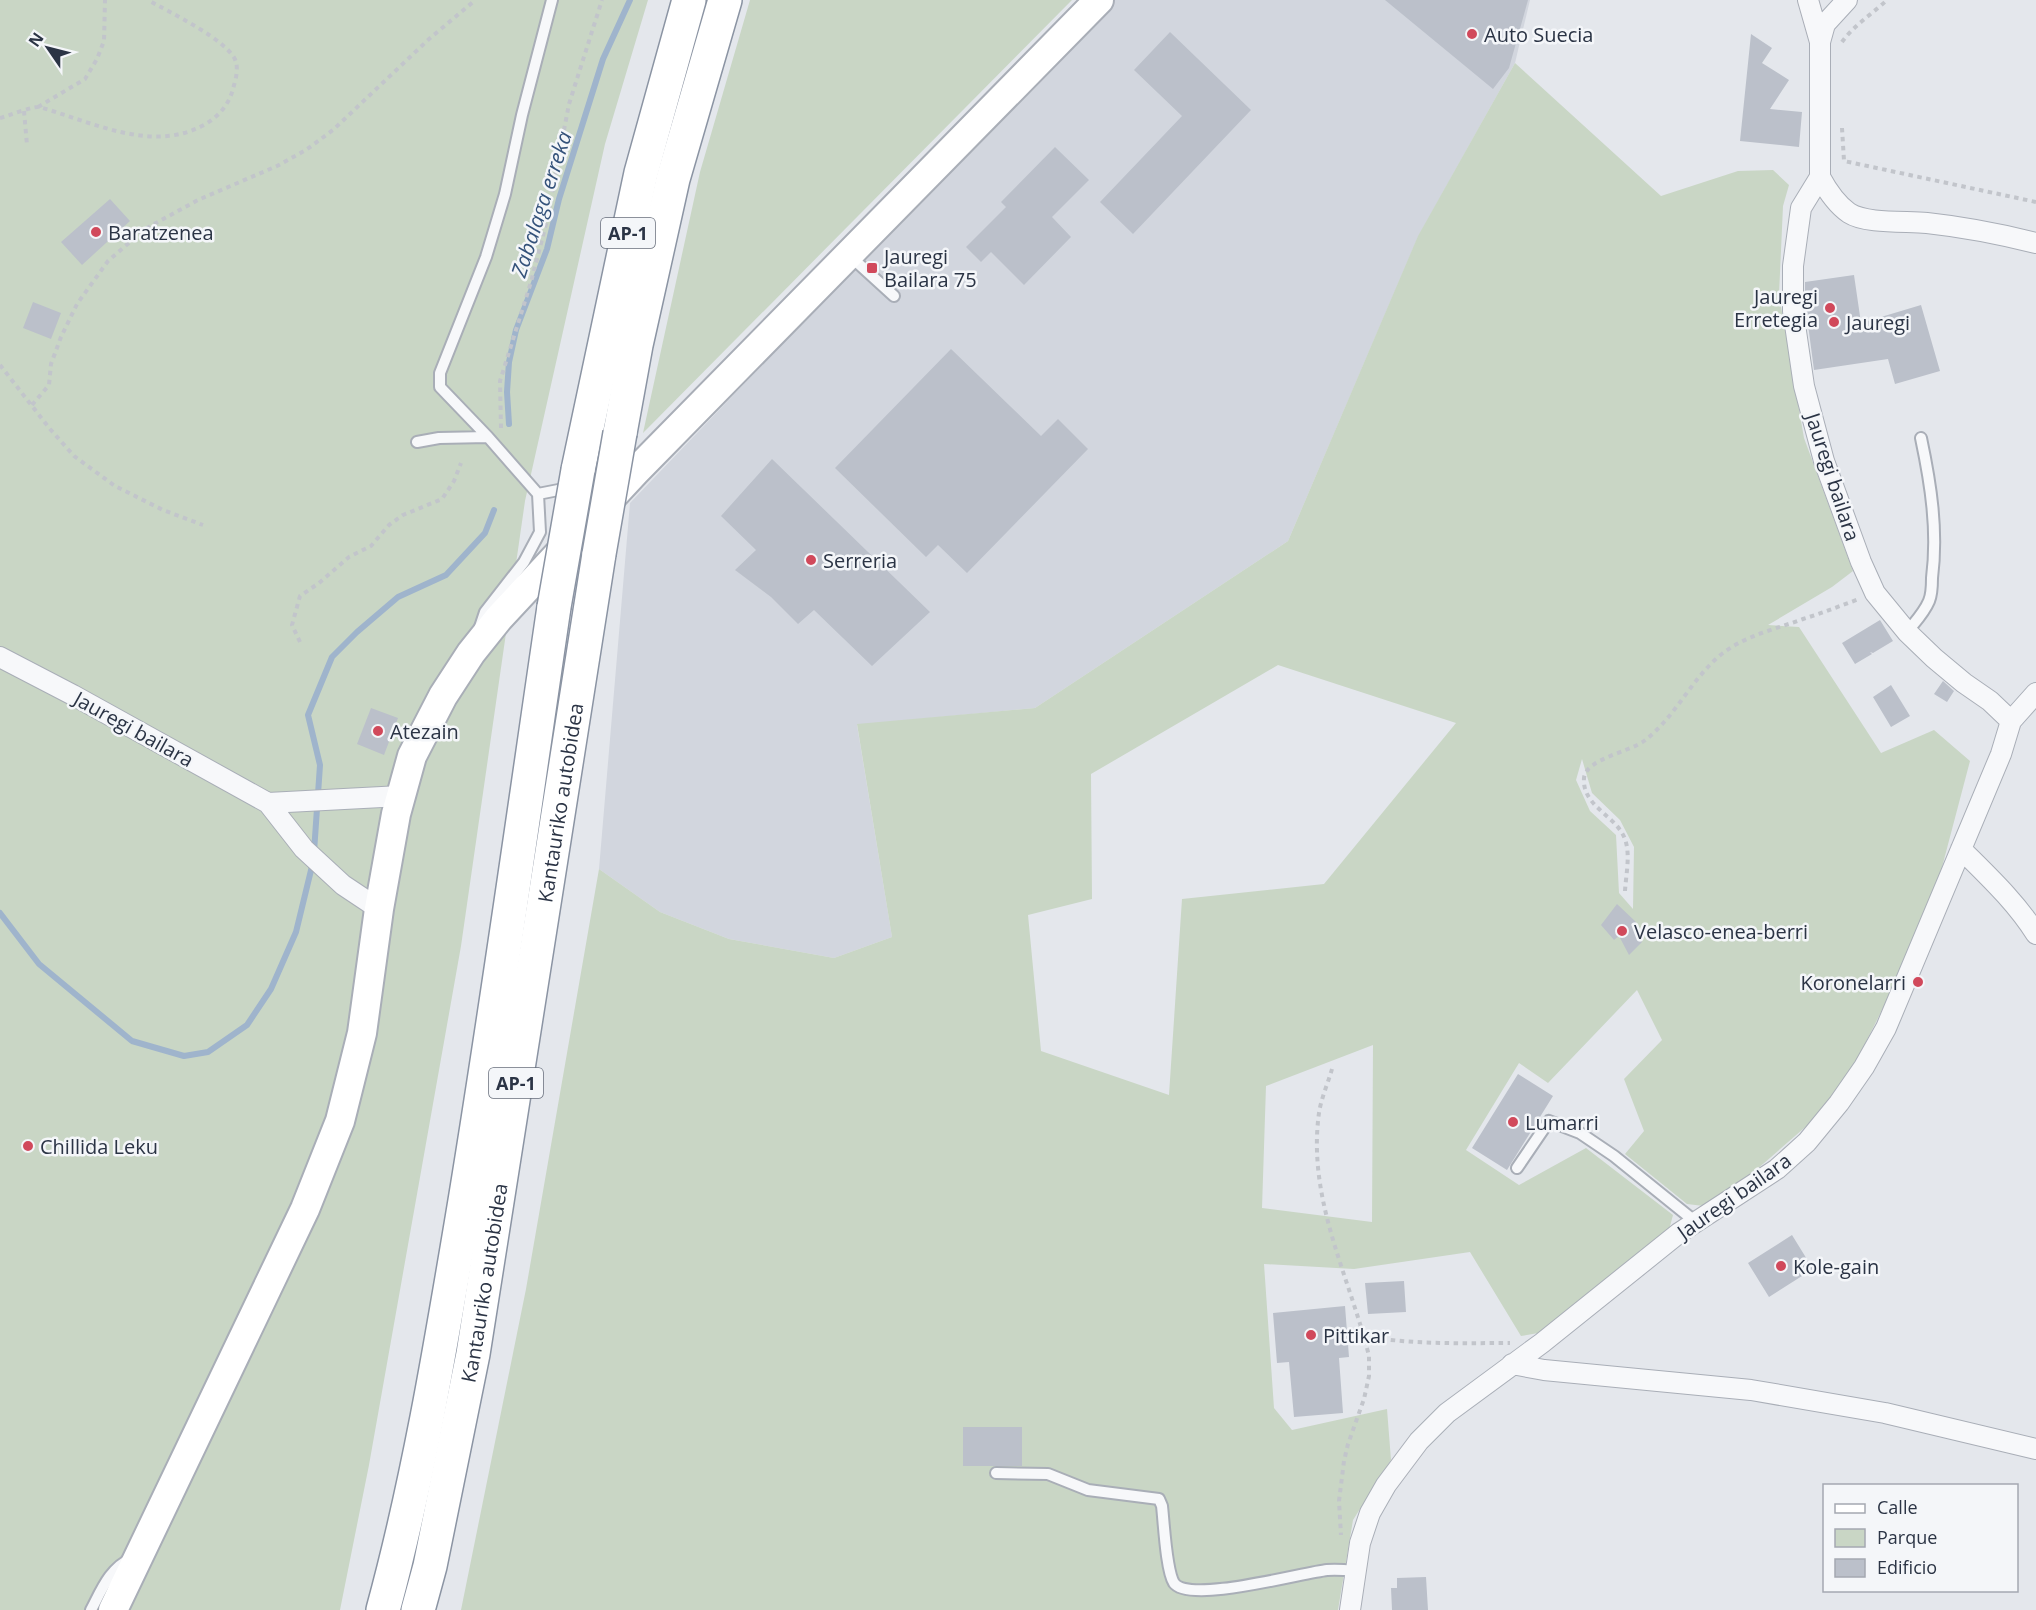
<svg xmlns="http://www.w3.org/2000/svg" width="2036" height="1610" viewBox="0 0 2036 1610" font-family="'Open Sans',sans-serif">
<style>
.built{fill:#d2d6de}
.green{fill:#c9d6c5;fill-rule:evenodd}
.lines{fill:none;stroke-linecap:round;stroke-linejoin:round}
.stream{stroke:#9fb4cc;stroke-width:6}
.building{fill:#bbc0ca}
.lane-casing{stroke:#a9aeb7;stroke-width:14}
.street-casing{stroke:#a9aeb7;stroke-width:22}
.secondary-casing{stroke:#a9aeb7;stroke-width:32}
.highway-casing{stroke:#8b94a3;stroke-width:36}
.path{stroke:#c2c5cb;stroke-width:4;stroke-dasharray:4.5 4.5;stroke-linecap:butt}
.lane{stroke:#f7f8fa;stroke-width:10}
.street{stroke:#f7f8fa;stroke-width:20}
.secondary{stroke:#fff;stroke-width:28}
.highway{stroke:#fff;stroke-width:33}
.highway-bridge-casing{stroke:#8b94a3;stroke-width:36;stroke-linecap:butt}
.highway-bridge{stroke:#fff;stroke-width:33}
.poi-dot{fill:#d1495b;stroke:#f4f6f9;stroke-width:2}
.labels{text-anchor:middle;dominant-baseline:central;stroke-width:5;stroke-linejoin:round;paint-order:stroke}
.shield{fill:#f4f6f9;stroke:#676e7b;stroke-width:1.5}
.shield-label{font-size:18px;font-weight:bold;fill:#2b3445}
.poi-label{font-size:20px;fill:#2b3445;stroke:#f4f6f9;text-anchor:start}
.street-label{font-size:20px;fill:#2b3445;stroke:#f4f6f9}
.water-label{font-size:21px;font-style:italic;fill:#34527a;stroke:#f4f6f9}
</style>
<rect width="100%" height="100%" fill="#e4e7ec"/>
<path class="built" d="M1114 0H1530L1515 63 1418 237 1288 541 1035 708 857 725 892 937 834 958 729 939 660 912 599 869 630 503 959 159Z"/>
<path class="green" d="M0 0H648L605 144 525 501 461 946 369 1465 340 1610H0Z
M750 0H1072L643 433 700 172Z
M1515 63 1661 196 1738 171 1773 170 1789 185 1783 206 1779 295 1804 438 1853 571 1832 587 1768 625 1799 627 1881 753 1934 730 1970 761 1941 871 1886 1002 1851 1072 1810 1123 1748 1177 1704 1206 1687 1204 1625 1154 1644 1131 1624 1079 1662 1040 1637 990 1548 1083 1519 1063 1466 1150 1519 1185 1586 1148 1673 1215 1669 1230 1544 1332 1521 1336 1470 1252 1354 1269 1264 1264 1274 1408 1292 1430 1387 1409 1391 1460 1353 1520 1338 1610H461L526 1289 599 869 660 912 729 939 834 958 892 937 857 724 1035 708 1288 541 1418 236ZM1278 665 1456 723 1324 884 1182 899 1169 1095 1041 1051 1028 915 1092 899 1091 774ZM1582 759 1592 793 1620 820 1634 847 1633 909 1619 893 1616 835 1590 811 1576 780ZM1373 1045 1372 1222 1262 1208 1266 1086Z"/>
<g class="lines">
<path class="stream" d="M509 424 507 392 509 362 516 330 547 249 559 199 603 59 630 0
M314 852 320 765 308 715 332 657 357 632 398 597 446 575 485 533 494 510
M0 913 39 964 132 1041 184 1056 208 1052 247 1025 271 989 296 932 313 862"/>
</g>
<path class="building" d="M1385 0H1528L1509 68 1493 89Z
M1170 32 1251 110 1133 234 1100 202 1182 116 1134 70Z
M1751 34 1772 48 1762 63 1789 80 1770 109 1802 112 1799 147 1740 141Z
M1055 147 1089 180 1052 217 1071 237 1024 285 991 252 981 262 966 247 1006 207 1001 202Z
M110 199 130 221 82 265 61 242Z
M1854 275 1861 323 1921 305 1940 371 1895 384 1888 359 1814 370 1805 302V282Z
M33 302 61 313 51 339 23 328Z
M951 349 1041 436 1058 419 1088 449 967 573 938 545 926 557 835 468Z
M772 459 930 612 872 666 814 610 798 624 771 597 735 570 756 550 721 516Z
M1880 620 1893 641 1873 653 1870 652 1872 654 1855 664 1842 643Z
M1943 681 1954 691 1947 702 1934 694Z
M1891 685 1910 716 1891 727 1873 697Z
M371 708 398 718 384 755 357 744Z
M1617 904 1636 922 1642 942 1629 955 1619 936 1614 940 1601 925Z
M1518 1074 1553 1096 1507 1170 1472 1148Z
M1792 1235 1813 1269 1769 1297 1748 1263Z
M1404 1281 1406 1312 1368 1314 1365 1283Z
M1345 1306 1349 1357 1339 1358 1343 1413 1294 1417 1289 1362 1277 1363 1273 1313Z
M963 1427H1022V1466H963Z
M1426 1577 1428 1610H1392L1391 1588H1397V1578Z"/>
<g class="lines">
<defs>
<path id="lane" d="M849 255 894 296
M417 442 439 438 488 437
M538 494 609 480
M480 627 485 612 524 562 540 532 538 494 488 437 440 387V373L486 257 505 194 522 115 552 0
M1907 632C1915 622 1924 613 1929 601 1932 594 1932 585 1932 578 1938 531 1931 485 1921 438
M1517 1168 1549 1121 1580 1133 1614 1156 1697 1223
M996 1473 1048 1474 1088 1490 1159 1499 1162 1506C1164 1523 1166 1570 1174 1583 1189 1604 1301 1573 1327 1570 1336 1569 1346 1570 1355 1571
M91 1610C102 1589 110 1568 132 1558"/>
<path id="street" d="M1808 0 1820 42V177L1801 208 1793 266V311L1804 386 1824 461 1861 562 1875 593 1907 632 1934 658 1964 683 1990 701 2011 721
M1820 42 1825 24 1847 0
M1820 177C1827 190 1836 204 1849 213 1866 224 1906 221 1927 223 1964 227 2000 234 2036 243
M0 657 73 695 268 803 401 796
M268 803 304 849 343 885 379 909
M1961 849C1988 876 2016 902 2036 934
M1512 1364 1544 1370 1751 1390 1885 1413 2036 1449
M1350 1610 1360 1543 1370 1513 1386 1485 1419 1441 1447 1413 1542 1343 1679 1233 1777 1169 1807 1142 1839 1103 1864 1067 1886 1028 2001 754 2011 721 2036 693"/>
<path id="secondary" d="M113 1610 305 1209 340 1121 362 1033 379 909 396 814 412 756 443 696 471 653 499 618 635 472 1099 0"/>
<g id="highway">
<path d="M620 433 636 345 673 179 725 0"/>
<path d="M578 470 641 173 689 0"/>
<path d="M383 1610C418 1482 440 1350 462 1219 496 1015 524 811 554 607"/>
<path id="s1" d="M418 1610 430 1566 473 1354 599 554"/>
</g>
</defs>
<use href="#lane" class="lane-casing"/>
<use href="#street" class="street-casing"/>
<use href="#secondary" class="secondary-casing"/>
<use href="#highway" class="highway-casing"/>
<path class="path" d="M1842 42C1853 26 1872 14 1887 0
M38 107 85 79 97 59 104 41 105 0
M24 111 27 145
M0 118C8 116 33 106 39 107 90 121 150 153 202 126 219 117 230 104 234 85 236 80 238 68 236 62 230 41 169 12 148 0
M1842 128 1844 161 2036 202
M0 365 50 429 74 456 115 486 163 510 203 525
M32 405 49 385 51 364 61 337 77 304 108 261 145 229 198 200 277 166 306 150 333 130 429 39 473 2
M501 428 500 381 531 282 546 224 569 104 602 0
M300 642 292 625 300 596 319 583 349 557 371 546 389 525 403 515 442 499 454 481 461 463
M1625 891C1626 873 1632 849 1622 833 1611 814 1582 804 1584 778 1586 759 1629 752 1644 741 1676 717 1692 677 1723 653 1747 635 1776 629 1803 619 1822 613 1840 606 1859 599
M1332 1069C1328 1083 1321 1099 1319 1113 1307 1199 1349 1275 1369 1356V1376L1364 1399 1348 1444 1344 1461 1339 1501 1341 1535
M1364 1336C1413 1345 1461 1343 1510 1343"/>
<use href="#lane" class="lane"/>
<use href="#street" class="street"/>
<use href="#secondary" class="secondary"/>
<use href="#highway" class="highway"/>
<defs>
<path id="highway-bridge" d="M599 554 620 433
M554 607 578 470"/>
</defs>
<use href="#highway-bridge" class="highway-bridge-casing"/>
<use href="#highway-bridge" class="highway-bridge"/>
</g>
<g class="poi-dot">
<circle cx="1472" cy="34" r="6"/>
<circle cx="96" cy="232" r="6"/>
<rect x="866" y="262" width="12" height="12" rx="3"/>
<circle cx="1830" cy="308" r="6"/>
<circle cx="1834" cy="322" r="6"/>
<circle cx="811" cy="560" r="6"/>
<circle cx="378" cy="731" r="6"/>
<circle cx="1622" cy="931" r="6"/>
<circle cx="1918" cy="982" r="6"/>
<circle cx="1513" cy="1122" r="6"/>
<circle cx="28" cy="1146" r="6"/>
<circle cx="1781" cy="1266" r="6"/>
<circle cx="1311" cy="1335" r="6"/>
</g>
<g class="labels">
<g class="shield">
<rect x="601" y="218" width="54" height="30" rx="4.5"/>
<rect x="489" y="1068" width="54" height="30" rx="4.5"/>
</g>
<g class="shield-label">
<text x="628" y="233">AP-1</text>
<text x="516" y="1083">AP-1</text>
</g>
<g class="poi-label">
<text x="1484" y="34">Auto Suecia</text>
<text x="108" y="232">Baratzenea</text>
<text x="884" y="256">Jauregi<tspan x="884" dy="23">Bailara 75</tspan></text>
<text x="1818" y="296" text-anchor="end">Jauregi<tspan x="1818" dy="23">Erretegia</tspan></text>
<text x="1846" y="322">Jauregi</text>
<text x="823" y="560">Serreria</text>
<text x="390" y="731">Atezain</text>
<text x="1634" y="931">Velasco-enea-berri</text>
<text x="1906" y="982" text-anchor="end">Koronelarri</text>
<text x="1525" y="1122">Lumarri</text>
<text x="40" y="1146">Chillida Leku</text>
<text x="1793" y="1266">Kole-gain</text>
<text x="1323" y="1335">Pittikar</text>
</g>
<g class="street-label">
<text transform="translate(1833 477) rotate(72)">Jauregi bailara</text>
<text transform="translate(134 729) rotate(29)">Jauregi bailara</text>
<text stroke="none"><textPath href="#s1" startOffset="820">Kantauriko autobidea</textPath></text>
<text transform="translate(1734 1196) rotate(-35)">Jauregi bailara</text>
<text stroke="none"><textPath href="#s1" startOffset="334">Kantauriko autobidea</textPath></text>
</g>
<g class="water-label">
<text transform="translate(541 204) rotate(-72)">Zabalaga erreka</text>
</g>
</g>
<rect x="1823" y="1484" width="195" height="108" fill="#f4f6f9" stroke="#a4a8b1" stroke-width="1.5"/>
<rect x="1835" y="1504" width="30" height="9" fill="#ffffff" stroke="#a4a8b1" stroke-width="1.5"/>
<text x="1877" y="1514" font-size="18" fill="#2b3445">Calle</text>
<rect x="1835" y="1529" width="30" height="18" fill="#c9d6c5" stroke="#a4a8b1" stroke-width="1.5"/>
<text x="1877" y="1544" font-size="18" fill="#2b3445">Parque</text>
<rect x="1835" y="1559" width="30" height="18" fill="#bbc0ca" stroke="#a4a8b1" stroke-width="1.5"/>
<text x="1877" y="1574" font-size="18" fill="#2b3445">Edificio</text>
<g transform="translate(48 48) rotate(305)" stroke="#f4f6f9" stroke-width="4.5" paint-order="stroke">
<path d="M0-4.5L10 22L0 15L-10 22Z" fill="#2b3445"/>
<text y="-9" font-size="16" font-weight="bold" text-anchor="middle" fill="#2b3445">N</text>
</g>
</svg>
